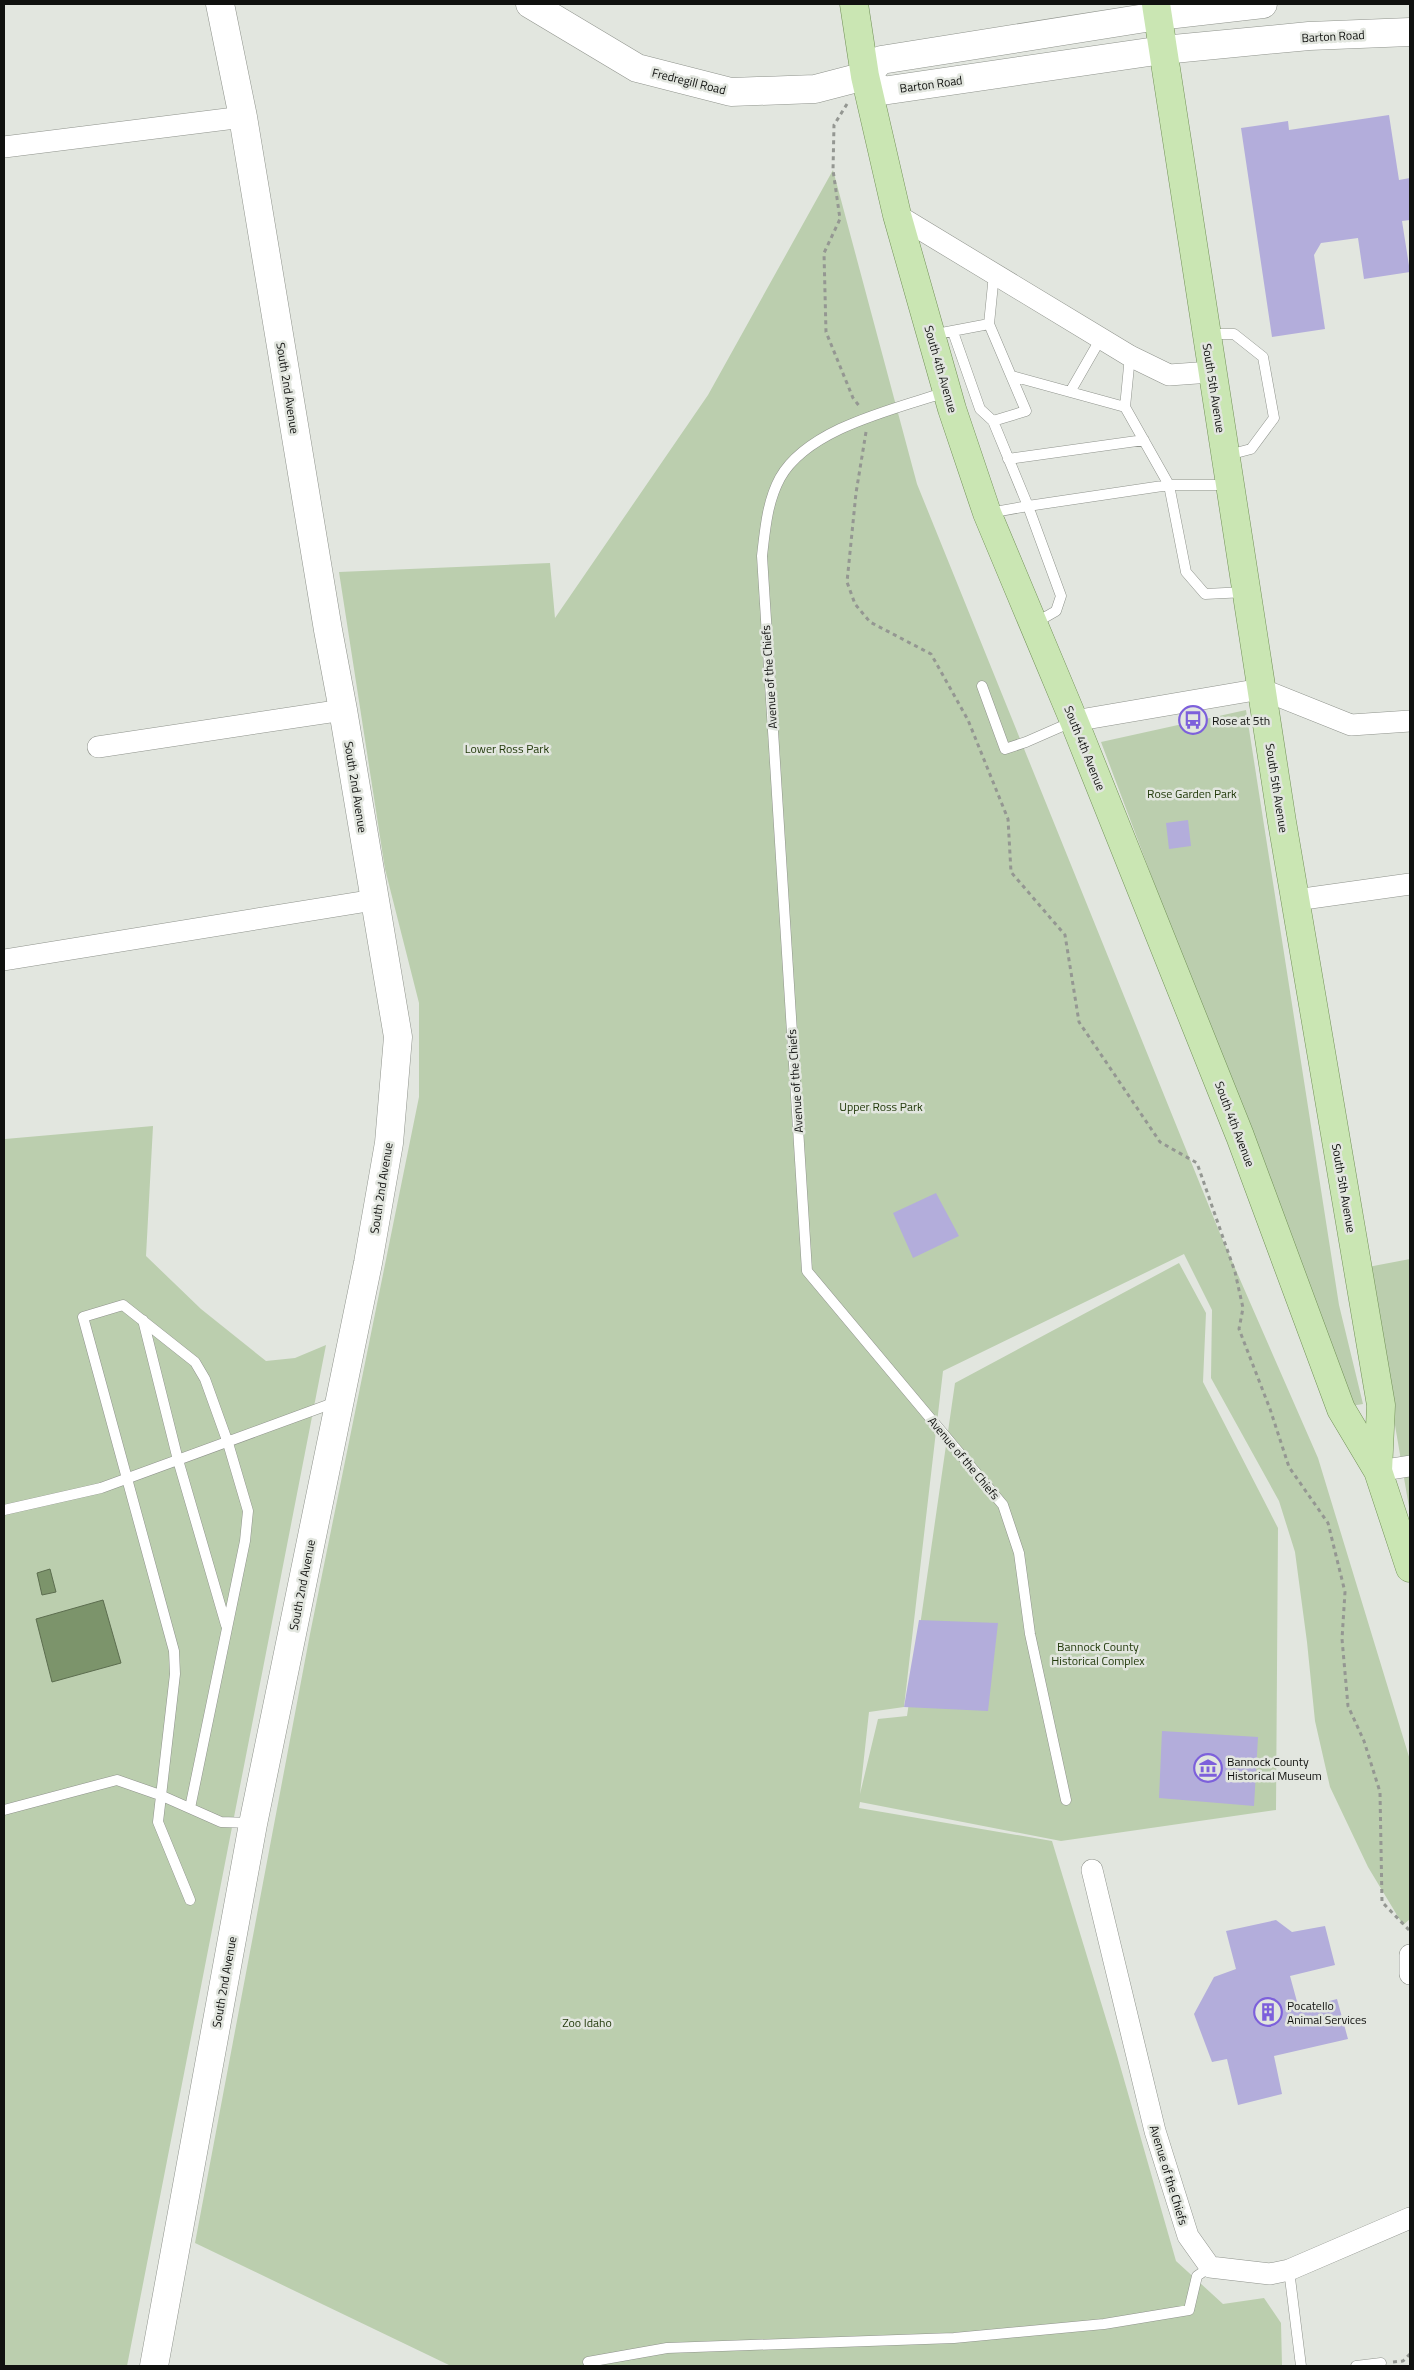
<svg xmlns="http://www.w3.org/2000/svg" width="1414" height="2370" viewBox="0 0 1414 2370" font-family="'Titillium Web',sans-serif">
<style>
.green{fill:#bbceae}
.water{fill:#7c946b;stroke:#5c6d4f}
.building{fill:#b3addb}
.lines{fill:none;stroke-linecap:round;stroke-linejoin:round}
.lane-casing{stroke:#8f938c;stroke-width:11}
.street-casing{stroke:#8f938c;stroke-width:22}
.secondary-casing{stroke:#8f938c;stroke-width:29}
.primary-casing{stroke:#729158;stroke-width:29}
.path{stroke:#949792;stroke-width:3;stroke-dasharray:4 4;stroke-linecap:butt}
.lane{stroke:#fff;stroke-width:10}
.street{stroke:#fff;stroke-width:21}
.secondary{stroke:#fff;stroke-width:28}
.primary{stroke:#cae6b3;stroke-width:28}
.labels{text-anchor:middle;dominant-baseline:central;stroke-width:5;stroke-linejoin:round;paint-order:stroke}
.street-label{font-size:12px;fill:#10110f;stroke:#e2e6df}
.poi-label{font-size:12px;fill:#10110f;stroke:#e2e6df;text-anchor:start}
.park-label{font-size:12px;fill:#233b0c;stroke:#e2e6df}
</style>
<rect width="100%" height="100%" fill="#e2e6df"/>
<path class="green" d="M833 170 917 484 1221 1236 1318 1458 1410 1760V1919L1403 1925 1368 1867 1330 1787 1315 1721 1307 1642 1295 1552 1279 1501 1211 1378 1212 1310 1184 1254 943 1371 904 1707 869 1712 860 1794 878 1719 907 1716 955 1383 1179 1263 1206 1313 1203 1382 1278 1528 1276 1810 1061 1841 860 1802 859 1808 1052 1841 1117 2055 1176 2261 1223 2304 1264 2298 1281 2323 1282 2366H451L195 2243 310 1634 419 1097V1003L385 869 339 572 550 563 555 618 708 395Z
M1246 710 1339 1305 1363 1404 1351 1406 1101 742Z
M153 1126 146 1256 201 1309 266 1361 295 1358 326 1345 127 2366H4V1136L5 1139Z
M1410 1259V1513L1368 1267Z"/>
<path class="water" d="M50 1569 56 1592 42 1595 37 1573Z
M103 1600 121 1663 52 1682 36 1619Z"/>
<path class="building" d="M1389 115 1399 180 1410 178V220L1402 221 1410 272 1364 279 1358 238 1321 243 1314 255 1325 329 1272 337 1241 128 1288 121 1289 130Z
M1188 820 1191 846 1169 849 1166 823Z
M936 1193 959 1236 913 1258 893 1213Z
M919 1620 998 1623 988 1711 904 1707Z
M1162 1731 1258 1737 1254 1806 1159 1798Z
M1276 1920 1292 1932 1325 1926 1335 1965 1290 1976 1299 2009 1337 1999 1348 2039 1274 2056 1282 2094 1238 2105 1227 2059 1212 2062 1194 2014 1214 1977 1236 1969 1226 1931Z"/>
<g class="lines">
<defs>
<path id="lane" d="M953 332 980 409 993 421 1026 411 989 324 994 274
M1209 334H1234L1263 357 1274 418 1251 449 1228 455
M931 335 989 324
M1130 356 1125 407 1169 485H1228
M1012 376 1125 407
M946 392C895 409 808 428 780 478 767 502 765 530 762 556L807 1271 1003 1505 1019 1553 1030 1634 1066 1800
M1070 392 1101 338
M1008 459 1144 440
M989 513 1028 506 993 421
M1035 623 1056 611 1061 596 1028 506 1169 485 1186 572 1205 594 1246 592
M982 686 1005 749 1026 742 1074 721
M143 1320 178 1460 226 1625
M4 1510 101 1488 336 1402
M190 1808 245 1541 248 1511 228 1443 205 1379 195 1362 123 1305 83 1317 174 1651 175 1674 158 1822 190 1900
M4 1810 117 1780 160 1795 221 1822 251 1823
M1289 2270 1301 2366
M588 2362 667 2348 954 2338 1104 2324 1189 2310 1197 2276 1210 2267
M1356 2366 1381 2363"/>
<path id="street" d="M4 147 243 117
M897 215 1130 356 1169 375 1211 372
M1074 721 1261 689 1351 725 1410 721
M98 747 343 710
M1296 900 1410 884
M4 960 374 900
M1378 1471 1410 1466
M1092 1870 1155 2131 1188 2236 1210 2267 1270 2274 1289 2270 1410 2218
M1410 1955V1974"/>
<path id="secondary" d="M530 4 637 68 731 92 815 89 865 76
M865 76 882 91 1163 50 1309 36 1410 32
M865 76 881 60 1158 16 1263 4
M154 2366 253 1824 368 1263 389 1143 398 1037 343 710 328 630 243 117 220 4"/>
<path id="primary" d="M854 4 865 76 897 215 952 409 987 513 1074 721 1240 1136 1341 1409 1378 1471
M1156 4 1282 822 1381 1405 1378 1471 1410 1568"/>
</defs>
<use href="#lane" class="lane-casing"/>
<use href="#street" class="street-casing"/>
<use href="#secondary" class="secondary-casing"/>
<use href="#primary" class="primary-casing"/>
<path class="path" d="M847 104 834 125 833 170 840 219 824 253 826 332 853 398 860 407
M866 432 856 493 847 582 855 604 870 622 931 654 968 720 1008 819 1011 872 1065 935 1079 1022 1160 1142 1197 1163 1235 1272 1243 1308 1239 1329 1270 1409 1289 1467 1328 1523 1345 1592 1342 1639 1348 1706 1364 1741 1380 1792 1382 1902 1410 1931
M1393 2362 1403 2361 1410 2354"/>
<use href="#lane" class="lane"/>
<use href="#street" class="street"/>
<use href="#secondary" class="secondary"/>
<use href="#primary" class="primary"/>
</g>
<defs>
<symbol id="bus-ring" viewBox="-11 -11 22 22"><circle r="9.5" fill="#e2e6df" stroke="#7d60db" stroke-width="1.5"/><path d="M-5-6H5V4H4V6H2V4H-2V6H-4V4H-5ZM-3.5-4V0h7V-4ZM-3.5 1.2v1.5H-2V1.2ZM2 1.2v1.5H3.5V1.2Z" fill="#7d60db"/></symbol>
<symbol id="museum-ring" viewBox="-11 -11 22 22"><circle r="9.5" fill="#e2e6df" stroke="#7d60db" stroke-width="1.5"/><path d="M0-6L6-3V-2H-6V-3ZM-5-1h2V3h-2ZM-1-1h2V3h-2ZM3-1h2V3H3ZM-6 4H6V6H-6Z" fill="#7d60db"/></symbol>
<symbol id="building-ring" viewBox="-11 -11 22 22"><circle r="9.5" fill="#e2e6df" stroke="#7d60db" stroke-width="1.5"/><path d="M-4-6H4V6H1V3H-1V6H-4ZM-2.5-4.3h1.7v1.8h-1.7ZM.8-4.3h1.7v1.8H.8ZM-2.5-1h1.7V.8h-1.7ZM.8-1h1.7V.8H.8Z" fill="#7d60db"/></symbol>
</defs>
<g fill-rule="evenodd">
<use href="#bus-ring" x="1177" y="704" width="32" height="32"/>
<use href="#museum-ring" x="1192" y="1752" width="32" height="32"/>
<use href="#building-ring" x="1252" y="1996" width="32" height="32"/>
</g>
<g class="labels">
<g class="street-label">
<text transform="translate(1333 36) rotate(-3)">Barton Road</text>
<text transform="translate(689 81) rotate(14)">Fredregill Road</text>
<text transform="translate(931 84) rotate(-8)">Barton Road</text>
<text transform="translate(941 369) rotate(74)">South 4th Avenue</text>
<text transform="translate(288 388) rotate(81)">South 2nd Avenue</text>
<text transform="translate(1214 388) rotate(81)">South 5th Avenue</text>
<text transform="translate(769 677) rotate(-94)">Avenue of the Chiefs</text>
<text transform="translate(1085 748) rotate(68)">South 4th Avenue</text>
<text transform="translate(356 787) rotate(81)">South 2nd Avenue</text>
<text transform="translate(1277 788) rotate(81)">South 5th Avenue</text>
<text transform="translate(795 1081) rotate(-94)">Avenue of the Chiefs</text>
<text transform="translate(1235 1124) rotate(69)">South 4th Avenue</text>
<text transform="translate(381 1188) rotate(-81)">South 2nd Avenue</text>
<text transform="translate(1344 1188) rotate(80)">South 5th Avenue</text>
<text transform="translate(964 1458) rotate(50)">Avenue of the Chiefs</text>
<text transform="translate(302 1585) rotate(-79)">South 2nd Avenue</text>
<text transform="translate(224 1982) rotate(-80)">South 2nd Avenue</text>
<text transform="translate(1169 2175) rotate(73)">Avenue of the Chiefs</text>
</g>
<g class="poi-label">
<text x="1212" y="720">Rose at 5th</text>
<text x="1227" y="1761">Bannock County<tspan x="1227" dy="14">Historical Museum</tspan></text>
<text x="1287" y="2005">Pocatello<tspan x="1287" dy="14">Animal Services</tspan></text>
</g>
<g class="park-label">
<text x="507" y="748">Lower Ross Park</text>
<text x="1192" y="793">Rose Garden Park</text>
<text x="881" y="1106">Upper Ross Park</text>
<text x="1098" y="1646">Bannock County<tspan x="1098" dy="14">Historical Complex</tspan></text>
<text x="587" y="2022">Zoo Idaho</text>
</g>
</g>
<rect width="1414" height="2370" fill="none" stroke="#10110f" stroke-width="10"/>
</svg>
